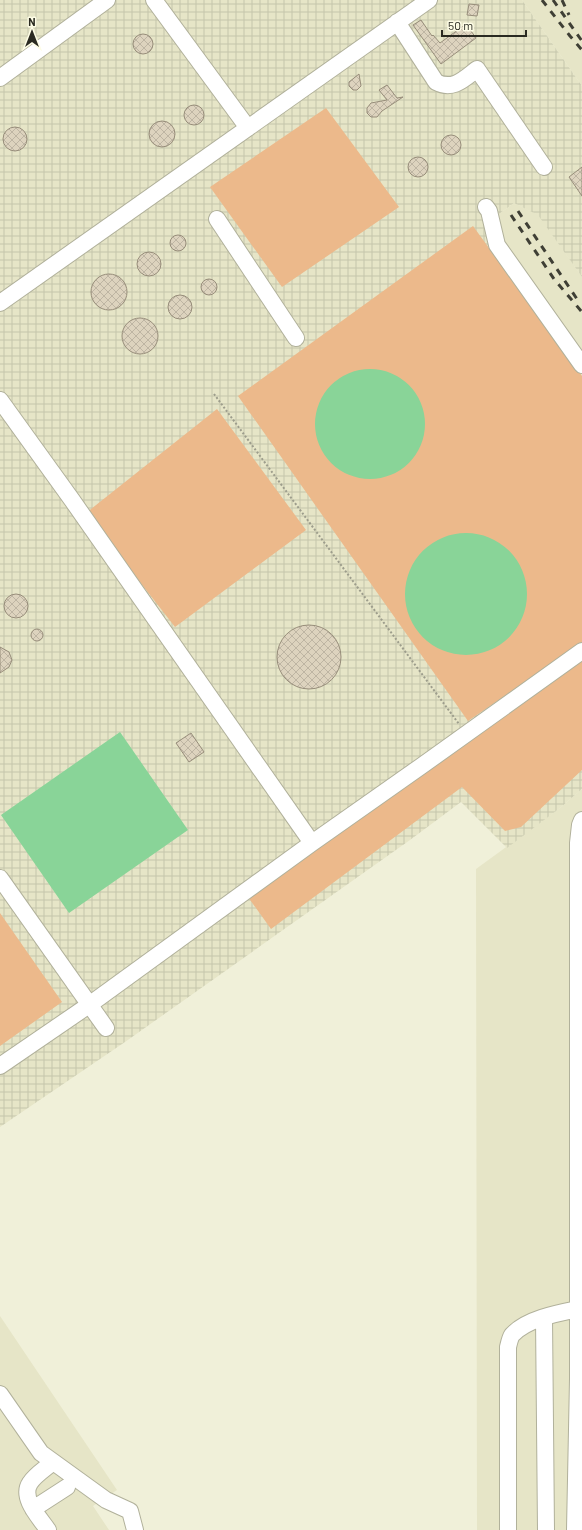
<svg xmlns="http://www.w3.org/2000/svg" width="582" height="1530" viewBox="0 0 582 1530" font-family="Barlow,sans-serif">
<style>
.built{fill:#e6e5c7}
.industrial{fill:url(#industrial-grid)}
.grass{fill:#ecb98b}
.water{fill:#89d498}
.building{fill:url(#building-cross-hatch);stroke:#978d7a}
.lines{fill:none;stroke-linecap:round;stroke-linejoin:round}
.minor-casing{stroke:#b1b19b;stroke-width:18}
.path{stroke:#9d9d8c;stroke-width:2;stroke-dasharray:2 2;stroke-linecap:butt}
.minor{stroke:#fff;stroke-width:16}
.rail{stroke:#3f3f35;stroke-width:3;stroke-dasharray:7 7;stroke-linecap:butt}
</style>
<defs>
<pattern id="industrial-grid" width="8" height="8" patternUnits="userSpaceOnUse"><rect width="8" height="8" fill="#e6e5c7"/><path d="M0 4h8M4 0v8" fill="none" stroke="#c5c5ab"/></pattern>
<pattern id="building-cross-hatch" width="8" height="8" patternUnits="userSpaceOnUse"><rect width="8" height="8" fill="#ddd3be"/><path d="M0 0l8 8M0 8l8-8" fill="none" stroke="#beb5a3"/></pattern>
</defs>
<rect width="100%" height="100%" fill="#f0f0d9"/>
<path class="built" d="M522 0H582V86Z
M514 203 539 215 582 277V356L501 242 496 216Z
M582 789V1530H477L476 869 560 808Z
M0 1316 117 1490 93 1506 109 1530H0Z"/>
<path class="industrial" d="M0 0H522L582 86V277L538 215 514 203 496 216 501 243 582 356V789L560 808 507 848 461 802 410 840 125 1042 0 1127Z"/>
<path class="grass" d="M326 108 399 207 282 287 210 187Z
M473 226 582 376V643L468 721 238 396Z
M217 409 306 530 175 627 86 513Z
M582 661V770L521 827 505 831 462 787 271 929 248 897 504 712Z
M0 913 62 1002 0 1046Z"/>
<path class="water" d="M315 424a55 55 0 1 1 110 0a55 55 0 1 1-110 0Z
M405 594a61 61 0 1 1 122 0a61 61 0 1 1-122 0Z
M120 732 188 830 69 913 1 815Z"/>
<path class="building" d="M469 4 479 5 477 16 467 15Z
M421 20 432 36 433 35 440 43 466 24 476 38 441 64 413 25Z
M133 44a10 10 0 1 1 20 0a10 10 0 1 1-20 0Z
M359 74 361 86 357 90H353L349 86V82Z
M387 85 397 98 403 97 382 111 377 117H371L367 113V108L371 103 387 100 379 90Z
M184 115a10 10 0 1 1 20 0a10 10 0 1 1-20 0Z
M149 134a13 13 0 1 1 26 0a13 13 0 1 1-26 0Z
M3 139a12 12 0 1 1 24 0a12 12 0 1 1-24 0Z
M441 145a10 10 0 1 1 20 0a10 10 0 1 1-20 0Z
M408 167a10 10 0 1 1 20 0a10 10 0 1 1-20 0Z
M582 167V196L569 177Z
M170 243a8 8 0 1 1 16 0a8 8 0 1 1-16 0Z
M137 264a12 12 0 1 1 24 0a12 12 0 1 1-24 0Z
M91 292a18 18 0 1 1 36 0a18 18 0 1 1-36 0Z
M201 287a8 8 0 1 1 16 0a8 8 0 1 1-16 0Z
M168 307a12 12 0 1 1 24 0a12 12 0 1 1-24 0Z
M122 336a18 18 0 1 1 36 0a18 18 0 1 1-36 0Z
M4 606a12 12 0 1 1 24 0a12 12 0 1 1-24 0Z
M277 657a32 32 0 1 1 64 0a32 32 0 1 1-64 0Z
M31 635a6 6 0 1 1 12 0a6 6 0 1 1-12 0Z
M0 647 9 652 12 660 9 667 0 673Z
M191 733 204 752 189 762 176 743Z"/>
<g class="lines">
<defs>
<path id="minor" d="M154 0 248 128
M397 22 436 82C453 91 464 79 477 69L544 167
M0 78 107 0
M486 207 489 211 497 245 582 365
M217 219 296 338
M0 303 429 0
M0 400 72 500 312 843
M0 878 106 1028
M0 1066 89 1005 312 843 420 767 582 651
M544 1318 546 1530
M0 1394 41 1453 106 1500 130 1511 135 1530
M33 1509 67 1487
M48 1530C40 1518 20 1498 30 1483 35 1475 45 1469 53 1462
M508 1530V1347C509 1343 510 1338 512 1335 526 1319 558 1313 578 1309
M575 1530 578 1379V843L580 825 582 820"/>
</defs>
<use href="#minor" class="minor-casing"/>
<path class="path" d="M214 394 459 724"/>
<use href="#minor" class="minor"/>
<path class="rail" d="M542 0 570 36 582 50
M553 0 582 41
M562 0 569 15
M518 211 579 302
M511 215 554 279 582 312"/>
</g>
<g transform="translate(32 32)" stroke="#fefde6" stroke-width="3" paint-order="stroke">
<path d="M0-3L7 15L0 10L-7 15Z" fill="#2a2a21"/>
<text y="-6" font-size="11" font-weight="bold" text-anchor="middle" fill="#2a2a21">N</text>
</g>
<path d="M442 30v6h84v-6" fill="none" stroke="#2a2a21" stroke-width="2"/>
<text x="448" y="30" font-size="12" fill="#2a2a21" stroke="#fefde6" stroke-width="3" paint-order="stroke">50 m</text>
</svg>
